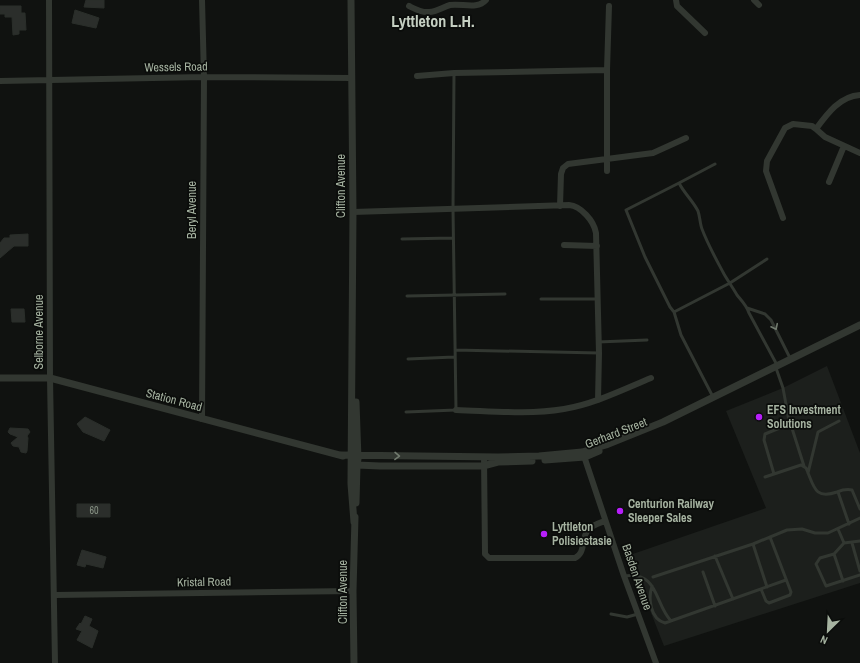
<svg xmlns="http://www.w3.org/2000/svg" width="860" height="663" viewBox="0 0 860 663" font-family="'Archivo Narrow',sans-serif">
<style>
.built{fill:#1c1f1c}
.building{fill:#2b2e2b;stroke:#2a2e2a}
.lines{fill:none;stroke-linecap:round;stroke-linejoin:round}
.service{stroke:#323731;stroke-width:3}
.minor{stroke:#323731;stroke-width:6}
.tertiary{stroke:#323731;stroke-width:7}
.oneway{stroke:#727b6f}
.poi-dot{fill:#b71ffa;stroke:#0b0d0b;stroke-width:1.5}
.labels{text-anchor:middle;dominant-baseline:central;stroke-width:3.5;stroke-linejoin:round;paint-order:stroke}
.number-label{font-size:10px;fill:#879284}
.street-label{font-size:12px;fill:#a6b3a1;stroke:#0b0d0b}
.poi-label{font-size:12px;font-weight:bold;fill:#a6b3a1;stroke:#0b0d0b;text-anchor:start}
.district-label{font-size:16px;font-weight:bold;fill:#c5cfc2;stroke:#0b0d0b}
</style>
<rect width="100%" height="100%" fill="#101210"/>
<path class="built" d="M827 366 860 453V583L664 646 646 600 627 556 766 508 726 411 783 388Z"/>
<path class="building" d="M86 0H104V8L84 7Z
M0 6H21V13H25L26 30H19V34L13 35 12 17H5V14H0Z
M75 10 99 18 96 28 72 23Z
M28 234V246H14L0 258V243L4 238H10V235Z
M11 309H24L25 322H12Z
M85 417 110 430 104 441 83 432 77 424Z
M10 428 28 429 30 432 27 436 28 438 27 451 26 453 21 452 19 447 13 446 11 443 18 437 10 434 8 432Z
M77 504H110V517H77Z
M82 550 106 557 103 568 86 564 85 567 77 565Z
M85 616 92 619 89 626 98 631 92 648 77 640 82 631 76 629 80 623 81 624Z"/>
<g class="lines">
<path class="service" d="M679 183 715 164
M402 239 453 238
M767 259 730 283 674 312 670 307 645 257 626 210 679 183C684 193 693 201 698 211 700 217 700 224 702 229 708 245 716 259 724 274 728 281 733 288 737 295 742 301 747 306 749 313L777 365
M407 296 505 294
M541 299H597
M747 308 765 314 771 320 790 358
M674 312 681 335 713 397
M598 342 647 340
M455 350 599 353
M408 359 454 357
M406 412 456 410 453 209 454 73
M790 422 804 466
M808 473 818 432 839 421
M774 474 764 440 765 434 787 425 789 421 783 388 776 368
M765 477 801 465 806 468C814 486 814 500 837 492 842 490 847 489 852 490L860 509
M838 492 849 524
M838 529 844 543
M860 541 844 543 834 554 820 558 816 564 826 586 860 575
M852 543 860 571
M753 544 767 587
M834 554 843 581
M715 556 733 599
M703 572 715 606
M624 576C659 571 654 603 671 621
M653 577 753 544 787 530 802 529 815 533H828L860 518
M652 586C648 598 650 619 665 623L786 580
M761 589 766 601 769 603 790 595 791 592 770 537
M611 614 627 617 638 614"/>
<path class="minor" d="M49 0 50 378 55 663
M676 0 677 6 705 33
M754 0 759 5
M409 6C415 9 422 13 429 12 437 12 443 7 450 5 462 3 477 10 486 0
M417 76 454 73 607 70
M0 81 204 77 352 78
M816 129C827 114 840 96 860 95
M607 171V70L609 6
M829 182 844 146
M560 206 561 174 563 168 568 164 653 153 686 138
M353 212 569 205C581 206 594 221 596 233L599 353 598 400
M783 218 766 171 767 161 785 128 793 124 812 126 816 129 825 137 860 153
M564 245 597 246
M456 410C491 411 528 415 564 409 594 404 622 390 651 378
M202 419 204 77 202 0
M583 453 624 576 656 663
M484 457 485 552V554L489 558H575C586 553 581 538 588 530 592 525 600 523 605 521
M55 595 353 591"/>
<path class="tertiary" d="M351 0 353 212 351 484 354 522
M0 378H50L343 456
M356 402 358 459 357 465 356 503
M341 455 498 457 539 456 582 452 606 445 663 422 860 325
M545 460 585 457 599 451
M357 465 380 466H483L498 462 532 461
M354 663 353 591 355 517"/>
</g>
<defs><path id="oneway-chevron" d="M-2-3.5L2.5 0L-2 3.5" fill="none" stroke-width="1.6" stroke-linecap="round" stroke-linejoin="round"/></defs>
<g class="oneway">
<use href="#oneway-chevron" transform="translate(775 327) rotate(64)"/>
<use href="#oneway-chevron" transform="translate(397 456) rotate(1)"/>
</g>
<g class="poi-dot">
<circle cx="759" cy="417" r="4"/>
<circle cx="620" cy="511" r="4"/>
<circle cx="544" cy="534" r="4"/>
</g>
<g class="labels">
<g class="number-label">
<text x="94" y="510">60</text>
</g>
<g class="street-label">
<text transform="translate(176 67) rotate(-1)">Wessels Road</text>
<text transform="translate(341 186) rotate(-90)">Clifton Avenue</text>
<text transform="translate(192 210) rotate(-90)">Beryl Avenue</text>
<text transform="translate(39 332) rotate(-90)">Selborne Avenue</text>
<text transform="translate(174 400) rotate(15)">Station Road</text>
<text transform="translate(616 433) rotate(-21)">Gerhard Street</text>
<text transform="translate(637 577) rotate(71)">Basden Avenue</text>
<text transform="translate(204 582) rotate(-1)">Kristal Road</text>
<text transform="translate(343 592) rotate(-90)">Clifton Avenue</text>
</g>
<g class="poi-label">
<text x="767" y="410">EFS Investment<tspan x="767" dy="14">Solutions</tspan></text>
<text x="628" y="504">Centurion Railway<tspan x="628" dy="14">Sleeper Sales</tspan></text>
<text x="552" y="527">Lyttleton<tspan x="552" dy="14">Polisiestasie</tspan></text>
</g>
<g class="district-label">
<text x="433" y="21">Lyttleton L.H.</text>
</g>
</g>
<g transform="translate(828 631) rotate(204)" stroke="#0b0d0b" stroke-width="3" paint-order="stroke">
<path d="M0-3L7 15L0 10L-7 15Z" fill="#a6b3a1"/>
<text y="-6" font-size="11" font-weight="bold" text-anchor="middle" fill="#a6b3a1">N</text>
</g>
</svg>
